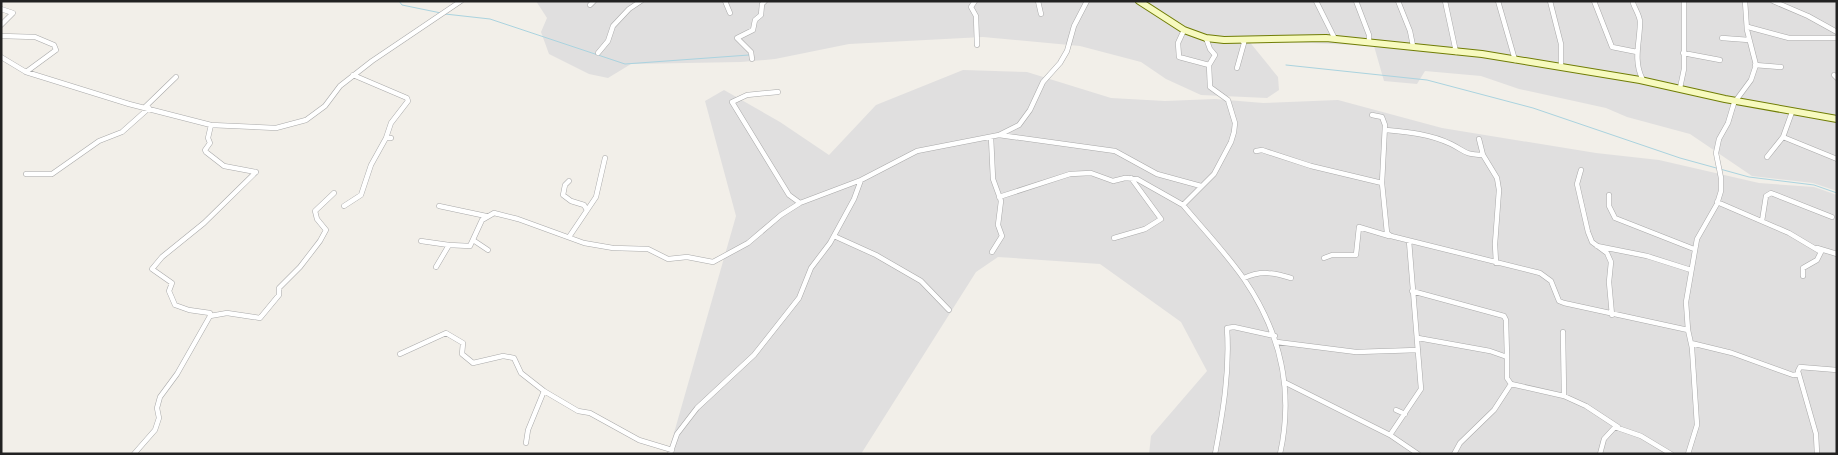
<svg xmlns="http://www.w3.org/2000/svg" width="1838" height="455" viewBox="0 0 1838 455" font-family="'Varela Round',sans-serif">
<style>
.residential{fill:#e0dfdf}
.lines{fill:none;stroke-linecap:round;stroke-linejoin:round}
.stream{stroke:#aad3df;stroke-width:1}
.street-casing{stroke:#a9a9a9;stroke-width:5.5}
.secondary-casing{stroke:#707d05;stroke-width:8}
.street{stroke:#fff;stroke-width:4.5}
.secondary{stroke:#f7fabf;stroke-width:6}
</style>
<rect width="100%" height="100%" fill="#f2efe9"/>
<path class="residential" d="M536 1H1837V191L1813 183 1752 176 1690 134 1627 117 1606 108 1519 89 1481 76 1425 71 1417 84 1384 81 1374 46 1248 40 1278 77 1279 90 1267 98 1201 95 1166 79 1141 62 1080 46 983 37 849 44 775 59 741 62 631 64 608 78 589 74 549 54 541 32 547 18Z
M963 70 1027 72 1111 98 1165 101 1215 99 1263 103 1338 100 1442 128 1596 153 1659 160 1759 183 1814 187 1837 195V454H1149L1151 436 1207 371 1181 322 1100 264 998 257 976 272 861 454H668L736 216 705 101 724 90 780 122 829 155 876 105Z"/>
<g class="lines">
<path class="stream" d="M399 1 402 5 441 13
M445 14 490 19 625 64 749 55
M1286 65 1427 80 1533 108 1680 158 1749 177 1814 185 1837 193"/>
<defs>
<path id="street" d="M725 1 730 13
M975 1 971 7 976 16 977 45
M1038 1 1041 14
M1316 1 1335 39
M1356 1 1369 35V42
M1398 1 1410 31 1413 46
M1445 1 1456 52
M1498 1 1515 60
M1550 1 1561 44V67
M1594 1 1612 47 1637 52
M1773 1 1808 16 1837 32
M1633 3C1635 9 1640 16 1640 22 1640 41 1633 60 1642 78L1640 80
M590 5 594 1
M1 9 13 13 1 25
M1748 27 1789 38H1837
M1184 30 1178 43 1179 57 1209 65
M1 36 35 37 54 45 56 50 26 72
M1206 38 1210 49 1215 55 1209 65 1210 87 1228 100 1235 123 1234 132 1231 142 1214 174 1183 205C1203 229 1226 253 1244 279 1281 333 1294 391 1280 454
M1722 38 1749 40
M598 53 608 41 613 26 629 9 641 1
M1683 53 1720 60
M1 57 26 72 129 104 211 125 276 128 306 120 325 106 340 86 372 61 461 1
M752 59 751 52 737 38 753 30 755 20 761 15 762 4 765 1
M1755 65 1781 67
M1237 68 1244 43 1242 40
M353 75 407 98 408 101 391 123 386 138H391
M1834 75 1837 78
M1680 88 1684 69V1
M778 92 747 95 732 102 789 195 800 203
M145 107 176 77
M1372 115 1382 117 1385 125 1382 183 1387 233 1391 236 1540 273 1551 281 1559 301 1564 303 1688 330
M211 125 208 138 210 143 205 150 206 152 224 166 256 172
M1386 130C1408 132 1430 134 1451 144 1467 152 1463 154 1483 155
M999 135 1115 151 1157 174 1201 186
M991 137 993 179 1001 201 998 225 1002 236 992 252
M1783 137 1837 159
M1479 139 1483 155 1497 178 1499 190 1495 244 1496 263
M1256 151 1262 150 1311 166 1382 183
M1767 157 1783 137 1792 112
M1581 170 1577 184 1588 232 1592 242 1607 253 1611 262 1609 282 1612 315
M256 172 204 223 162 257 152 269 172 283 169 291 175 305 189 310 210 313V316L227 313 260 318 279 295V288L300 267 320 241 326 230 317 219 315 211 334 193
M26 174H52L99 141 122 132 149 108
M569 181 565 185 563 195 571 201 584 205 587 210
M1609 195V206L1615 218 1694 249
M999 197 1070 174 1091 173 1113 181 1125 178 1137 179 1183 205
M1717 202 1789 233 1821 252 1817 260 1803 268V276
M344 206 361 195 371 165 386 138
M439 206 486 216
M1762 221 1766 196 1771 193 1832 217
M834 236 876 255 921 281 949 310
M569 237 596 197 605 158
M1114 238 1145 229 1161 219 1131 178
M473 240 488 250
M421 241 449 245
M1597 246 1647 256 1691 270
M1817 248 1837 254
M1324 258 1332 255H1356L1359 227 1389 236
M436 267 449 245 470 246 482 220 494 213 518 219 584 243 613 248 648 249 668 259 687 257 713 262 748 243 781 215 800 203 861 180
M1244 278C1261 270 1274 273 1291 278
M1412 291 1504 316 1506 320 1507 357
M1563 332 1564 396
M1418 338 1490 351 1507 357V378L1511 384 1564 396 1586 406 1618 427
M1277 342 1356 352 1418 350
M1691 343 1732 353 1793 375 1799 374
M400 354 446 333 463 343 462 354 473 363 503 356 514 358 521 373 544 391 578 411 590 413 639 440 672 450
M1286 383 1390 435 1418 454
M1396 410 1405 414
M1390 435 1421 389 1409 241
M526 443 528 430 544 391
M134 454 155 430 159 418 157 408 160 397 177 374 210 316
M670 454 677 434 697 408 754 355 799 298 811 268 830 243 854 199 861 180 917 151 999 135 1019 125 1030 110 1043 82 1060 63 1067 51 1074 26 1087 1
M1215 454C1223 412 1230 371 1227 328L1234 327 1275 336
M1454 454 1460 443 1494 410 1511 384
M1600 454 1604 439 1615 427 1641 436 1671 454
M1688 454 1697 425 1692 348 1688 330 1686 302 1697 239 1717 204 1721 191V178L1716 153 1719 139 1728 123 1734 103 1751 80 1756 65 1747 30 1745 1
M1817 454 1816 434 1798 371 1800 367 1837 370"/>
<path id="secondary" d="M1139 1 1184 30 1206 38 1224 40 1326 38 1482 54 1640 80 1725 99 1837 119"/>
</defs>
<use href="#street" class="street-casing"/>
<use href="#secondary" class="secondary-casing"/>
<use href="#street" class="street"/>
<use href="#secondary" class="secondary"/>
</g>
<rect width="1838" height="455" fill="none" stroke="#222222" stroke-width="5"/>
</svg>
